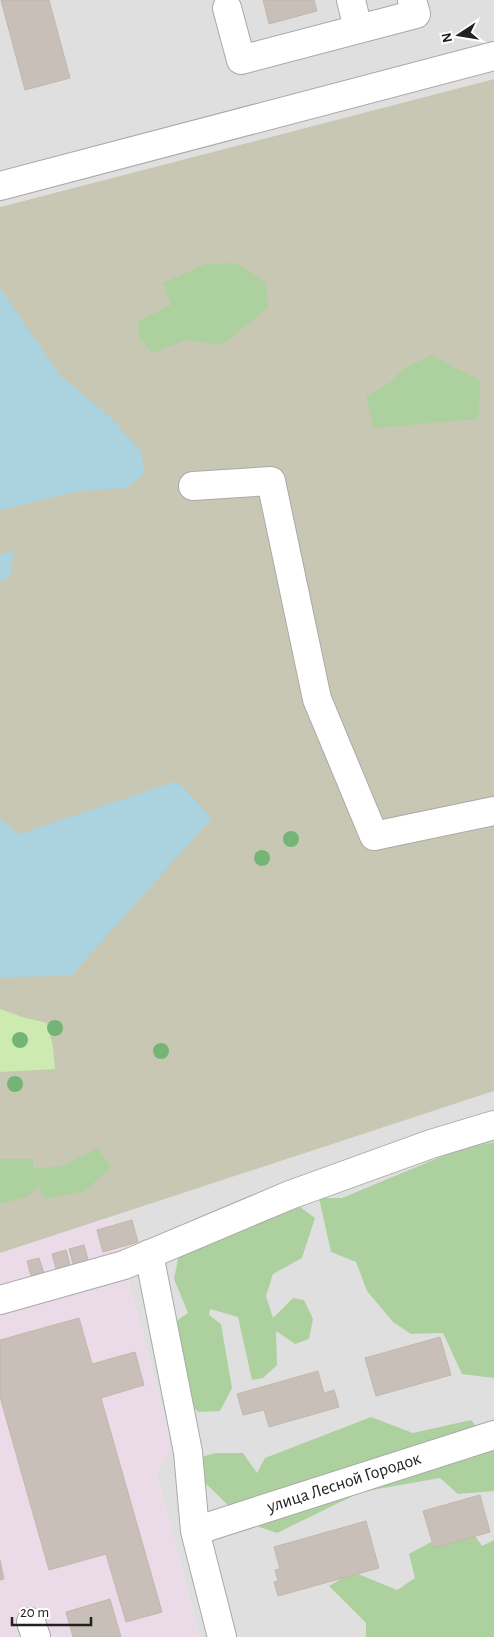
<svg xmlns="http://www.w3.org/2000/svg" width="494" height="1637" viewBox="0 0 494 1637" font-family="'Alegreya Sans',sans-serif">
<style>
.residential{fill:#e0dfdf}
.industrial{fill:#ebdbe8}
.construction{fill:#c7c7b4}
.grass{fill:#cdebb0}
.forest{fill:#add19e}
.water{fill:#aad3df}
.building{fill:#c7bfb8;stroke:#c4b6ab}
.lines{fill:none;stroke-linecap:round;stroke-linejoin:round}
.minor-casing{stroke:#a9a9a9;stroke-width:30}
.minor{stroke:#fff;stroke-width:28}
.tree{fill:#74b475}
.labels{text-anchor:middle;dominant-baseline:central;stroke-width:4;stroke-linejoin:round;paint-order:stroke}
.street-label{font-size:18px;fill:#222;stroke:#fff}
</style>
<rect width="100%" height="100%" fill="#f2efe9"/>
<path class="residential" d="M0 0H494V79L0 207Z
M494 1091V1637H200L156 1473 172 1446 111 1216Z"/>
<path class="industrial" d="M111 1216 113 1225 132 1220 138 1242 119 1247 172 1446 156 1473 200 1637H0V1253Z"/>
<path class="construction" d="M494 79V1091L0 1253V207Z"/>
<path class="grass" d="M0 1009 22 1017 47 1023 53 1047 55 1069 0 1072Z"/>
<path class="forest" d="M235 263 266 282 268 308 222 345 186 340 153 353 139 338 138 321 171 305 163 283 206 264Z
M431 355 481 381 478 419 374 428 366 397 391 382 403 369Z
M494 1142V1378L462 1374 443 1333 411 1334 393 1322 367 1291 356 1262 331 1252 319 1198H342L457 1150Z
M98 1148 111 1167 85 1191 45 1199 38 1186 29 1196 0 1204V1159H33V1169L62 1166Z
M300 1207 315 1218 302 1258 273 1274 266 1296 273 1318 293 1298 304 1300 313 1319 309 1339 295 1344 276 1331 277 1365 263 1378 252 1380 238 1317 210 1309 209 1315 221 1324 232 1388 220 1411 199 1412 163 1387 160 1332 188 1313 174 1279 179 1254Z
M371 1417 413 1433 471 1420 494 1449V1491L458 1494 440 1478 361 1492 277 1533 253 1525 231 1508 200 1478 201 1457 216 1453H243L257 1473 265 1458Z
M466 1523 482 1546 494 1540V1637H366V1623L329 1586 353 1572 397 1590 415 1578 409 1554Z"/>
<path class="water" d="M0 288 60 375 109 416 141 451 144 473 126 488 80 491 0 510Z
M14 550 10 576 0 582V555Z
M177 781 212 818 72 975 0 978V819L19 834Z"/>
<path class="building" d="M1 0H49L70 78 25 90Z
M263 0H314L317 11 269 24Z
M132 1220 138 1242 103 1252 97 1230Z
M84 1245 90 1267 75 1271 69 1249Z
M66 1250 72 1272 58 1276 52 1254Z
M39 1258 46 1279 33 1283 27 1261Z
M79 1318 92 1364 135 1352 144 1385 101 1398 162 1612 126 1622 106 1554 49 1570 0 1397V1340Z
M440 1337 451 1375 376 1396 365 1358Z
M318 1371 324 1393 334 1390 339 1407 269 1427 264 1410 243 1415 237 1394Z
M480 1495 490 1532 434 1548 423 1511Z
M366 1521 379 1568 278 1596 274 1582 278 1581 275 1570 280 1569 274 1547Z
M0 1560 4 1579 0 1580Z
M110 1599 121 1637H73L66 1612Z"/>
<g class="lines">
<defs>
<path id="minor" d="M351 0 358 29
M227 8 241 60 416 14 412 0
M0 186 494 56
M193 486 271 481 317 699 374 836 494 811
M149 1254 188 1452 195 1531 222 1637
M0 1300 124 1265 290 1195 431 1144 494 1125
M195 1531 494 1435
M31 1622 36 1637"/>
</defs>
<use href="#minor" class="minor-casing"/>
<use href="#minor" class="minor"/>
</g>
<g class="tree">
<circle cx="291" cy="839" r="8"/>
<circle cx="262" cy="858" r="8"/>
<circle cx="55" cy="1028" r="8"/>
<circle cx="20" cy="1040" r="8"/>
<circle cx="161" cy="1051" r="8"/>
<circle cx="15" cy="1084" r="8"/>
</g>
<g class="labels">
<g class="street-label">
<text transform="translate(344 1483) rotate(-18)">улица Лесной Городок</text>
</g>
</g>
<g transform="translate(459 35) rotate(258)" stroke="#ffffff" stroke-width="4" paint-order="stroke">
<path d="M0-4L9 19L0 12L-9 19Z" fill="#222222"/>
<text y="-8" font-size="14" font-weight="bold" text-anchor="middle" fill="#222222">N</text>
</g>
<path d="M12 1617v8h79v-8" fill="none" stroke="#222222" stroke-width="2.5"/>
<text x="20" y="1617" font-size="15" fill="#222222" stroke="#ffffff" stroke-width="4" paint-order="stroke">20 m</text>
</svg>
